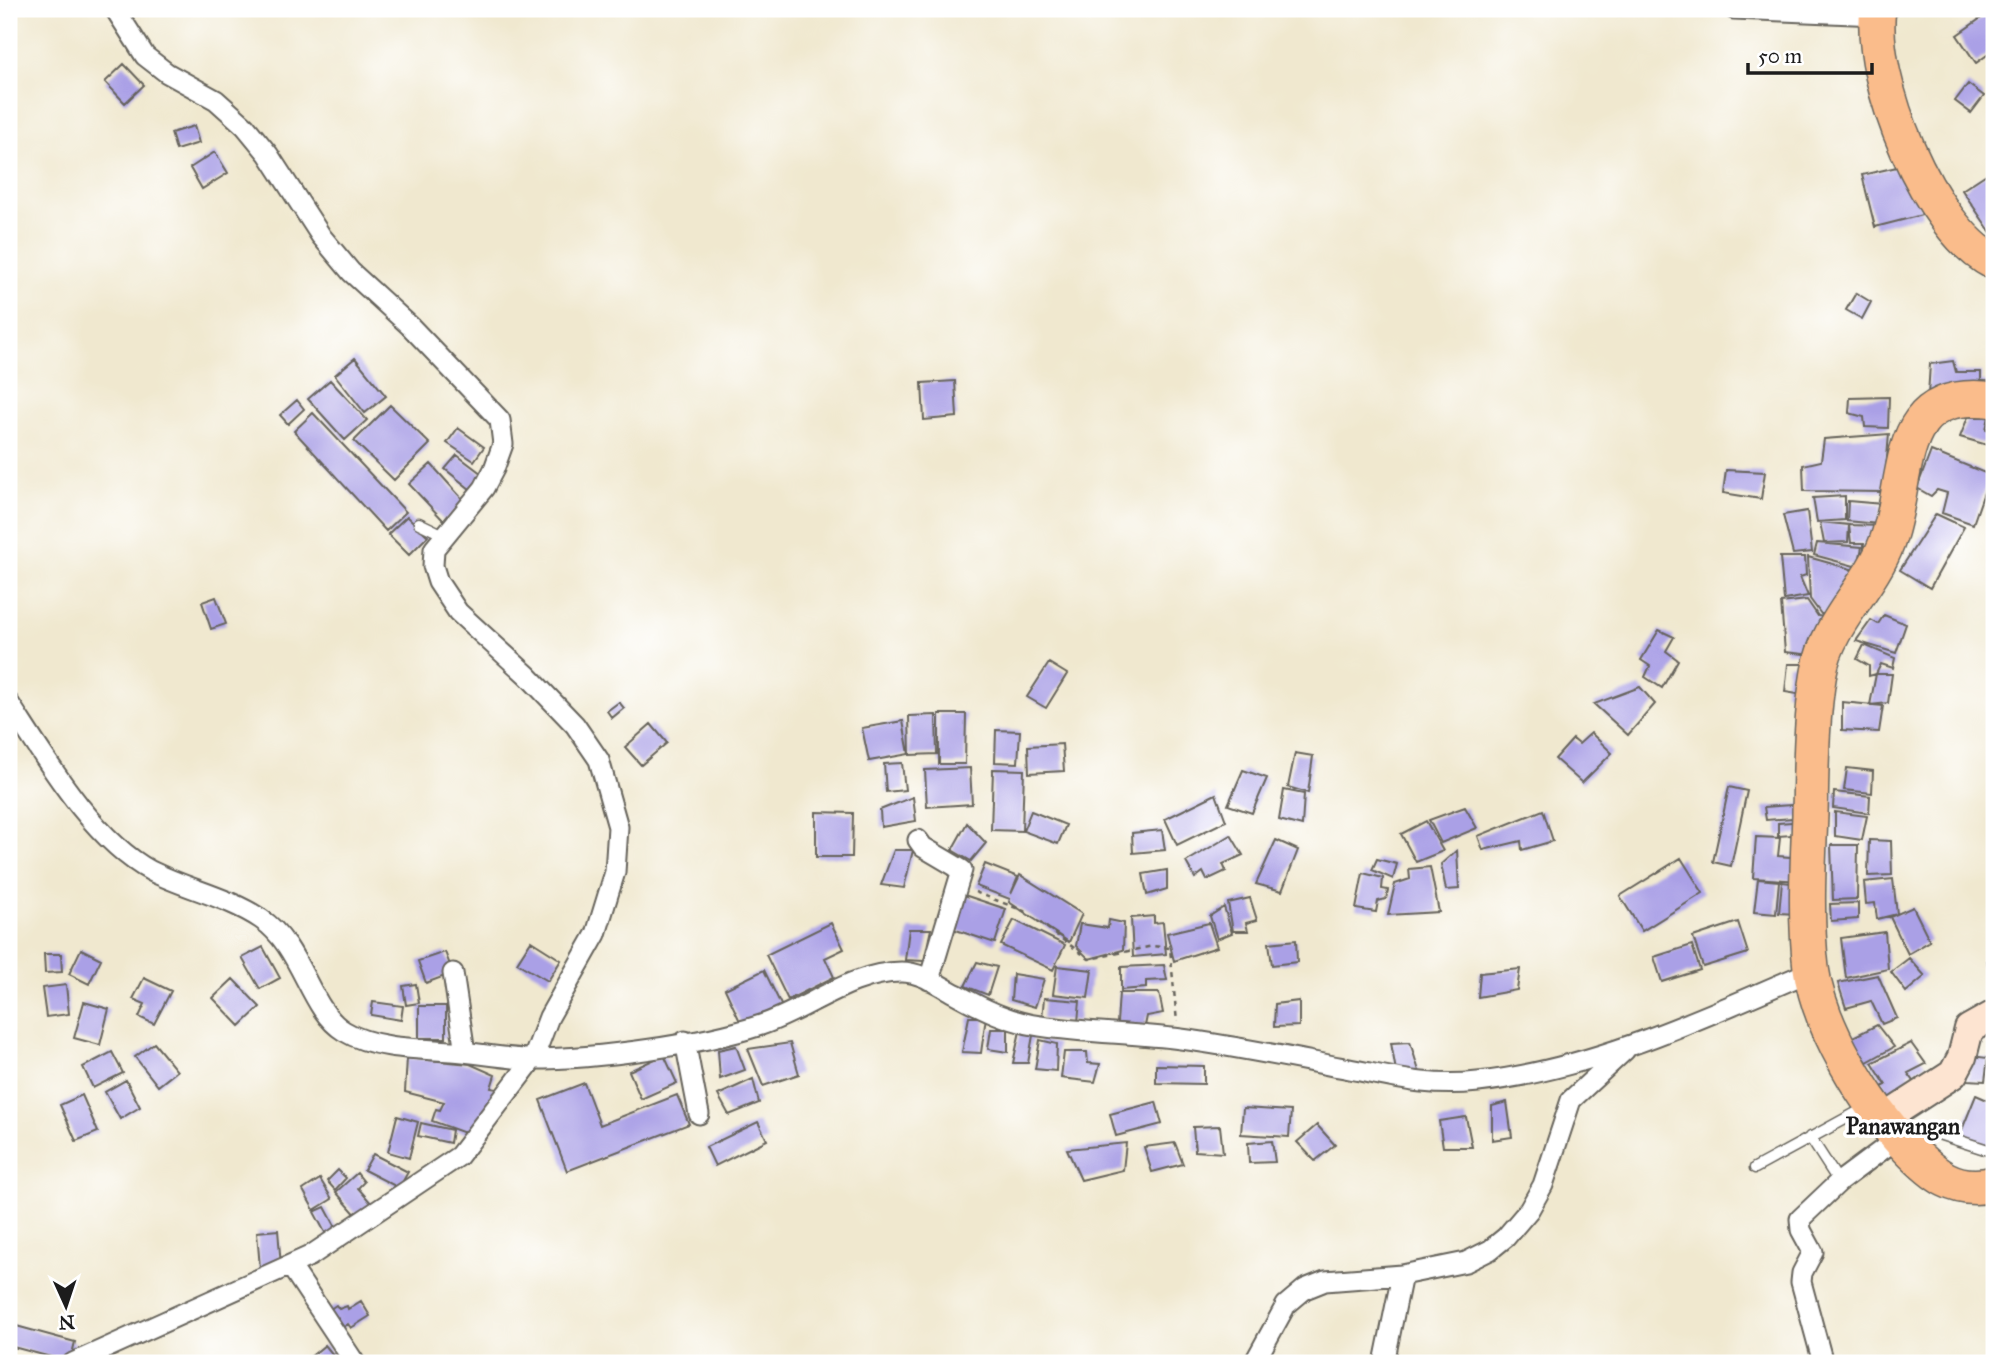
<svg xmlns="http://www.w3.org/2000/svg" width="2003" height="1372" viewBox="0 0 2003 1372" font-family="'IM FELL Great Primer',serif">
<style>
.building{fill:#aaa0e6}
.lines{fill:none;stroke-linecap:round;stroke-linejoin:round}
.lane-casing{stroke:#66635b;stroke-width:13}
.street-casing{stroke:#66635b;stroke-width:23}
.secondary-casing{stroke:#66635b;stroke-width:32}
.highway-casing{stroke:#66635b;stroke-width:38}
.path{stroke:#66635b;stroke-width:2.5;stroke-dasharray:5 5;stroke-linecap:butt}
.lane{stroke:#fff;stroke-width:10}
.street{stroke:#fff;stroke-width:19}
.secondary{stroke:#fde4d1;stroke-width:28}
.highway{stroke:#fabc8b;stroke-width:35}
.labels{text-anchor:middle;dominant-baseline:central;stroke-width:7;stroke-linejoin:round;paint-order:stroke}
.quarter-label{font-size:23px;font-weight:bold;fill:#1c1c1c;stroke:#fff}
</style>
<rect width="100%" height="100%" fill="#fff"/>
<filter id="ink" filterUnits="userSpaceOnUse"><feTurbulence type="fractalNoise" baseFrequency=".0143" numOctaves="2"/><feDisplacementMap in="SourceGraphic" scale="14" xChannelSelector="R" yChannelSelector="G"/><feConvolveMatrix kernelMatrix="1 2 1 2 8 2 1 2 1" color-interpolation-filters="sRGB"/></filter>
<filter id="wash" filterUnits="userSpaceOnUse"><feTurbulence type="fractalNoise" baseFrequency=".00686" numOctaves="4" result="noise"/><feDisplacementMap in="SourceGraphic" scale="28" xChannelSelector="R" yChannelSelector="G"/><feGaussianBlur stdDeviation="1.57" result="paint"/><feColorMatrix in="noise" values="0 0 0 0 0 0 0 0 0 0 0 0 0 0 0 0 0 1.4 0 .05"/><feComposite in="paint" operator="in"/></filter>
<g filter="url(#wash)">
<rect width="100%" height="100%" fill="#f0e8cf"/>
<g id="blocks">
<path class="building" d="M1994 9V50L1976 63 1957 35Z
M124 64 144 85 125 103 105 82Z
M1968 84 1984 96 1971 113 1955 101Z
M194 126 199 143 176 150 171 133Z
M215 152 228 173 202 189 190 168Z
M1910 164 1922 215 1875 227 1862 175Z
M1994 169V232L1992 234 1962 190Z
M1856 293 1871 302 1862 319 1846 310Z
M355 358 386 396 365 413 335 375Z
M1953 361 1956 372H1981V382L1994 384 1928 395 1930 364Z
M330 380 367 420 345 440 308 399Z
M955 381 957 417 924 420 922 383Z
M1889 397 1888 428 1865 427 1864 417 1849 413 1850 398Z
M297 400 304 409 288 424 280 415Z
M390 405 430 444 394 480 354 441Z
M313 413 406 512 386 531 294 431Z
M1968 417H1989L1986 429 1994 432V447L1960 437Z
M458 428 484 447 474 461 447 443Z
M1889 434 1884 492 1804 491 1803 465 1821 461 1824 439Z
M1931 451 1990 475 1973 524 1942 513 1947 493 1937 490 1931 496 1917 488Z
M457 455 482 474 470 489 445 469Z
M431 464 465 502 444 521 409 484Z
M1726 470 1765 472 1761 499 1723 493Z
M1845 496V520L1817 522 1813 498Z
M1848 501 1882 504 1879 524 1847 521Z
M1807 511 1812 552 1793 554 1783 515Z
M1936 514 1964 527 1930 588 1900 570Z
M407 516 428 536 409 555 388 534Z
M1820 522 1849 525 1848 542 1824 543Z
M1849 525 1880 526 1864 550V543H1851Z
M1817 543 1862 547 1858 567 1814 555Z
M1780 557H1805L1806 575 1800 577 1808 596 1784 600Z
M1808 557 1858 571 1840 613 1821 614 1810 599Z
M216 597 226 624 211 629 202 602Z
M1807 600 1818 616 1825 617 1813 655 1785 652 1781 603Z
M1884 615 1906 624 1896 653 1856 641 1871 620 1878 624Z
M1659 630 1674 637 1666 651 1678 660 1662 688 1645 677 1650 666 1641 660Z
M1864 645 1895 658 1893 668 1881 664 1876 674 1869 676V666L1857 659Z
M1049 663 1067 674 1046 708 1027 697Z
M1788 664H1807L1804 695 1785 692Z
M1876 674H1892L1888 703 1870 705Z
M1640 687 1655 704 1628 735 1594 704Z
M619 702 624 708 612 718 607 711Z
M1842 702 1883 706 1879 732 1842 730Z
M939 714H966L965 764H939Z
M936 715 937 754 910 755 909 716Z
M903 721 909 754 869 761 862 728Z
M651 724 667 743 641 765 625 747Z
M996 730 1020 731 1018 763 995 762Z
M1591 733 1612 753 1582 783 1555 759 1573 739 1579 744Z
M1062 744 1064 771 1029 773 1028 746Z
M1295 753 1313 756 1308 793 1288 787Z
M902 763 905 790 886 792 884 764Z
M970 768 972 804 927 807 925 770Z
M1847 768 1873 771 1872 793 1844 790Z
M993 769 1024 770 1022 831 991 830Z
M1243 770 1267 778 1252 813 1228 805Z
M1729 787 1747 791 1731 866 1713 862Z
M1284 790 1304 794 1302 826 1279 820Z
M1834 792 1870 796 1869 813 1833 808Z
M1216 794 1226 821 1177 845 1165 819Z
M913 797 916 821 881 827 880 810Z
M1805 804 1806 817 1766 820 1764 807Z
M1465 807 1477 828 1441 843 1429 820Z
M1543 810 1553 841 1522 850 1521 841 1483 850 1478 836Z
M1031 811 1066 825 1058 844 1023 831Z
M816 812 853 813 852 857H816Z
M1835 812 1867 816 1862 840 1835 836Z
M1426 821 1443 851 1416 862 1401 834Z
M1806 821 1807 834 1778 836V823Z
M967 823 986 843 971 861 952 850Z
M1162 830 1165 850 1133 853 1132 833Z
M1231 835 1243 855 1223 864 1226 871 1207 880 1203 872 1195 878 1186 862Z
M1756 837 1780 838 1778 856 1803 858 1801 881 1753 878Z
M1276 840 1298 850 1282 891 1256 884Z
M1869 840 1891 841 1892 875 1868 876Z
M1831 845H1858L1857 899 1833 900Z
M894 850H913L904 888 881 885Z
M1457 850 1459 889 1446 890 1441 864Z
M1681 858 1703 893 1642 931 1620 896Z
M1377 859 1397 864 1393 879 1372 870Z
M985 864 1018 877 1011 894 1020 875 1082 914 1069 942 1009 902 1010 899 976 886Z
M1430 867 1439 912 1388 915 1395 884 1410 879 1409 869Z
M1167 870V889L1147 895 1143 874Z
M1363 873 1383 878 1382 889 1388 890 1386 899 1378 901 1376 912 1356 909Z
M1758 879 1779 881 1776 914 1754 912Z
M1893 879 1897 914 1877 919 1875 903 1866 904 1864 882Z
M1782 882 1800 884 1797 914 1779 913Z
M961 894 1006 909 995 943 950 928Z
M1250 898 1257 920 1246 923 1248 931H1233L1228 903Z
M1858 903V919L1831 921 1830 904Z
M1224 907 1232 933 1217 939 1210 916Z
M1913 907 1930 941 1908 954 1890 917Z
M1154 916V923L1163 922 1166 954 1133 957 1131 918Z
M1014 920 1065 945 1053 970 1001 945Z
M1109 920 1124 923 1123 950 1089 959 1076 946 1080 924 1108 928Z
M1738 922 1748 953 1703 967 1693 937Z
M831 923 844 949 825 958 834 977 788 1000 766 955Z
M1209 923 1217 947 1174 961 1167 933Z
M909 929H931L924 961 905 960Z
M1885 932 1888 969 1846 978 1841 938Z
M1296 940 1297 962 1272 965 1269 943Z
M531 941 561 960 548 981 517 963Z
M1692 945 1700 970 1662 982 1654 957Z
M263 947 280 978 260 989 242 958Z
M81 949 101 959 89 984 69 974Z
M445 952 453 973 426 983 418 961Z
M44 954H61L62 972 45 973Z
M1994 957V985H1990L1987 958Z
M1909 958 1925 976 1906 992 1891 972Z
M977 962 997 967 988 995 965 986Z
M1164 965 1167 980 1146 981V988L1121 990V967Z
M1057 966 1092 970 1088 998 1053 994Z
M1520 969 1517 990 1478 997 1480 973Z
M764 970 784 1011 744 1030 725 989Z
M1013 974 1044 979 1035 1007 1011 1000Z
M1878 975 1897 1018 1882 1024 1871 1001 1846 1008 1838 983Z
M144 978 171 991 154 1024 139 1017 145 1004 133 999Z
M233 979 260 1007 240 1026 213 998Z
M416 984 419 1003 406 1005 403 986Z
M66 985 69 1014 46 1017 42 988Z
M1119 993H1159L1163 1013 1147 1016 1145 1026 1117 1023Z
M1044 998 1080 1001 1078 1022 1042 1019Z
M1299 1001V1026L1274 1027 1275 1004Z
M84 1002 109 1009 100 1045 74 1038Z
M373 1002 403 1006 401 1020 371 1015Z
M419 1006H446V1038H419Z
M969 1017H986L981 1053 962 1052Z
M1877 1025 1894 1047 1867 1062 1851 1038Z
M991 1029H1008V1052L988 1049Z
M1034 1030 1028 1063H1013L1020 1031Z
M1040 1040 1057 1044 1056 1071 1035 1069Z
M1410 1042 1419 1071H1396L1391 1043Z
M154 1043 177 1071 158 1086 135 1057Z
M790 1043 799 1074 763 1086 748 1049Z
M1911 1043 1926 1064 1908 1073 1922 1092 1896 1107 1882 1087 1886 1085 1872 1063Z
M736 1046 745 1070 720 1079 718 1050Z
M112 1052 123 1073 93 1088 83 1067Z
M1064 1052H1087L1088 1063 1100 1064 1095 1082 1061 1078Z
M664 1055 677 1083 641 1099 629 1071Z
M1971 1056 1988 1058 1985 1081 1968 1080Z
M407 1058 470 1064 495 1075 491 1088 497 1089 476 1137 432 1121 436 1109 440 1110 444 1102 405 1092Z
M1156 1065 1204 1066V1084L1156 1083Z
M753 1079 759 1103 729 1115 718 1095Z
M126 1080 140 1107 120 1119 105 1092Z
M584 1083 600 1125 677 1095 689 1124 567 1171 540 1100Z
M82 1095 98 1132 76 1141 60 1105Z
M1976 1095 1994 1103V1151L1959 1137Z
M1156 1102 1162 1124 1116 1136 1110 1114Z
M1507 1102 1512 1137 1492 1140V1106Z
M1243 1108 1291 1111 1289 1137 1241 1134Z
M397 1116 418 1122 409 1158 388 1152Z
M1466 1117 1472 1147H1443L1439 1121Z
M758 1122 767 1140 715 1166 706 1147Z
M421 1123 452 1130 450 1143 418 1136Z
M1317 1125 1335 1145 1315 1161 1297 1142Z
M1220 1126 1223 1153 1195 1151 1193 1127Z
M1272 1141 1275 1162 1249 1163 1248 1143Z
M1126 1143 1123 1170 1081 1180 1067 1149Z
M1175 1143 1183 1164 1152 1172 1144 1147Z
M373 1154 408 1172 399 1188 364 1170Z
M338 1170 346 1178 335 1190 327 1181Z
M357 1173 364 1182 358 1188 372 1204 358 1217 336 1192Z
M320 1179 332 1199 314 1210 303 1190Z
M325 1207 339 1233 328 1238 314 1212Z
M278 1230 281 1266 260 1268 257 1232Z
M361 1301 370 1316 351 1328 348 1324 338 1331 326 1312 336 1305 339 1309 347 1306 348 1309Z
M9 1324 75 1342 70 1362 9 1346Z
M325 1345 339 1362 303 1363Z"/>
</g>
</g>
<g filter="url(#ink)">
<use href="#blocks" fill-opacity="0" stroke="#66635b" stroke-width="2"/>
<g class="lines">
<defs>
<path id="lane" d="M419 523 444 535
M1810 1137 1839 1182
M1906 1139 1926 1130 1994 1152
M1755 1168 1867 1107"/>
<path id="street" d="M1734 9 1877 15
M9 703C45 758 92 839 151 871 187 889 228 897 261 919 302 946 309 1010 344 1031 373 1049 419 1049 452 1051 479 1053 505 1059 532 1059 597 1059 700 1045 761 1025 807 1010 851 972 901 972 921 972 939 985 956 994 983 1009 1010 1022 1040 1026 1087 1033 1134 1033 1181 1039 1234 1046 1287 1057 1339 1067 1389 1076 1426 1088 1478 1082 1592 1070 1707 1016 1811 971
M918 840 923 847 962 870 929 980
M453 973 465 1052
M685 1041 699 1114
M290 1265 355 1363
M73 1363 310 1256 459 1156 533 1059 549 1017 596 934 615 872 618 827 599 760 575 725 527 675 458 612 438 582 433 566 434 549 484 488 494 469 503 444 500 420 410 326 351 272 321 236 268 154 245 126 216 100 167 73 145 56 115 9
M1254 1363 1286 1305 1305 1289 1325 1281 1402 1275 1466 1262 1490 1250 1506 1237 1529 1210 1543 1185 1571 1100 1625 1050
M1384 1363 1402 1275
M1823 1363 1801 1282 1802 1273 1813 1252 1801 1230 1800 1219 1839 1182 1898 1138"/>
<path id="secondary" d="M1882 1120 1953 1074 1962 1057 1969 1029 1994 1015"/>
<path id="highway" d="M1878 9C1868 80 1929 229 1994 262
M1994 400C1890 386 1911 478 1887 542 1870 588 1827 623 1819 672 1811 718 1811 768 1810 815 1808 866 1805 918 1811 968 1819 1027 1867 1106 1908 1148 1933 1174 1955 1194 1994 1184"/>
</defs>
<use href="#lane" class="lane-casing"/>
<use href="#street" class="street-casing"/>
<use href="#secondary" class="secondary-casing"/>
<use href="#highway" class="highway-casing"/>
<path class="path" d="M975 892 1024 911 1089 959 1153 946 1170 948 1177 1022"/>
<use href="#lane" class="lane"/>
<use href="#street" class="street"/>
<use href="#secondary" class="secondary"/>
<use href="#highway" class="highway"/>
</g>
</g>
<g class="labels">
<g class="quarter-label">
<text x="1903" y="1126">Panawangan</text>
</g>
</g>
<rect width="2003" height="1372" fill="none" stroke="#fff" stroke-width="35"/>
<g transform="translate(66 1306) rotate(177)" stroke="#ffffff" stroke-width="5" paint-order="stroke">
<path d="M0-5L12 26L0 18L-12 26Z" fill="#1c1c1c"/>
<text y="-10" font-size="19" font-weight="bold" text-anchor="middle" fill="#1c1c1c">N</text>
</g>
<path d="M1748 63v10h124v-10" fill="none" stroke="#1c1c1c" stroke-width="3.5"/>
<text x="1758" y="63" font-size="21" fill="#1c1c1c" stroke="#ffffff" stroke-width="5" paint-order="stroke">50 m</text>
</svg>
